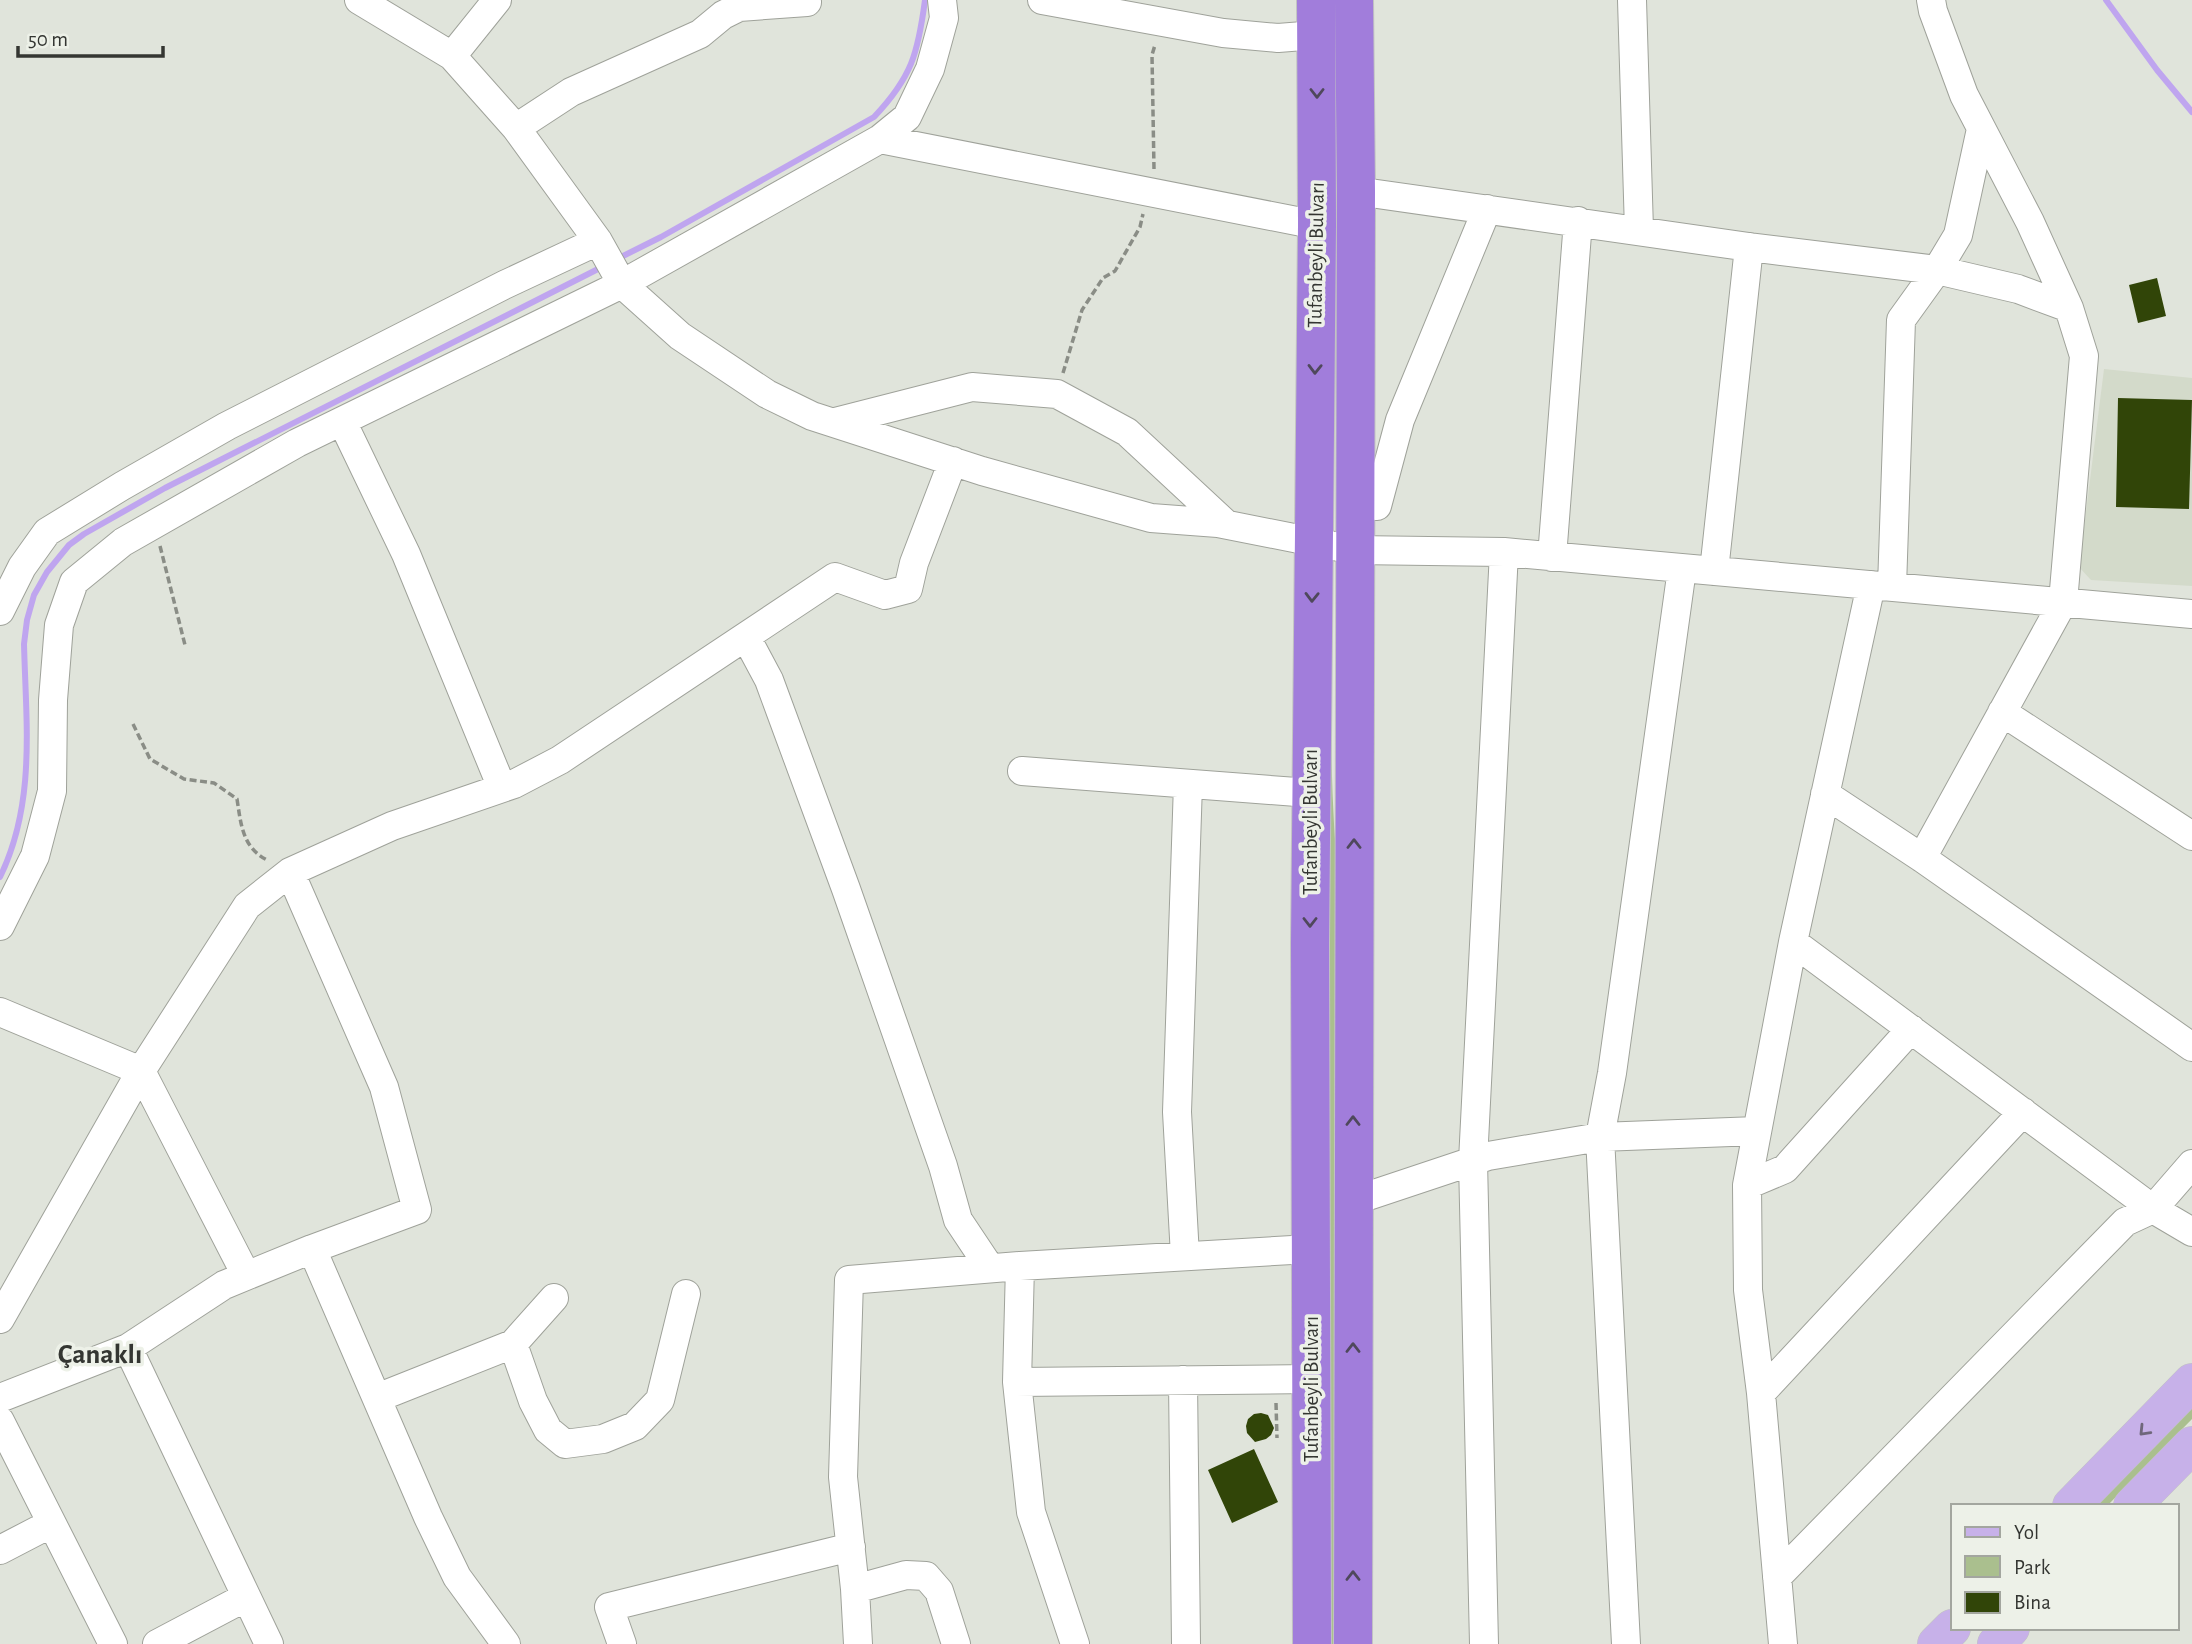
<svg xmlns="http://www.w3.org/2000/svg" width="2192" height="1644" viewBox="0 0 2192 1644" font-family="'Alegreya Sans',sans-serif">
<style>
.built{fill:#d3daca}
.green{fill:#aabf8e}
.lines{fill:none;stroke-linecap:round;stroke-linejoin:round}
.stream{stroke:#bfa5ef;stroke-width:6}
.building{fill:#314508}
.minor-casing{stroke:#9fa29a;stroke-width:30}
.major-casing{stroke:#c2c3c2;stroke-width:38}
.highway-casing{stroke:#c2c3c2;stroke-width:40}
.path{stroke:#8a8d86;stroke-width:3.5;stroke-dasharray:7 3.5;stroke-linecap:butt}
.minor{stroke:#fff;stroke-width:28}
.major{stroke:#c7b1e9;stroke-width:37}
.highway{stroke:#a17ddb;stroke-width:38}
.oneway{stroke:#4f485c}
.oneway2{stroke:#6f677b}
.labels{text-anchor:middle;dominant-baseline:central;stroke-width:7;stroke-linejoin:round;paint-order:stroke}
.street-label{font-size:21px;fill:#343632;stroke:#edf1e8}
.district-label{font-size:28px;font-weight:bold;fill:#343632;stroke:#edf1e8}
</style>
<rect width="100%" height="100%" fill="#e0e4db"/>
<path class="built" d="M2104 369 2192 378V586L2091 580 2079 567Z"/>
<path class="green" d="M1331 561C1331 670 1328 779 1339 888L1340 1644H1326Z
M2192 1405V1419L2107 1506H2093Z"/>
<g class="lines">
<path class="stream" d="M2106 0 2157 70 2192 112
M617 259 661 237 874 117C912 77 918 53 925 0
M0 877C36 803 26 724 24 644L27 620 34 595 47 572 69 545 84 534 165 488 604 266"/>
</g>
<path class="building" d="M2157 278 2166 316 2138 323 2129 285Z
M2118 398 2192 400 2189 509 2116 507Z
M1261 1413 1268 1415 1274 1428 1271 1435 1266 1439 1255 1442 1247 1433 1246 1426 1248 1419 1254 1414Z
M1254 1449 1278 1502 1232 1523 1208 1470Z"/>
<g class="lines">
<defs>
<path id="minor" d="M359 0 452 56 516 128 598 241 622 284 680 336 767 394 812 416 982 471 1151 518 1218 523 1354 550 1504 552 2192 614
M1042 0 1223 33 1278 38 1316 35
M1632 0 1639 230
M452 56 497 0
M516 128 571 92 700 34 723 15 739 7 807 2
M880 139 1317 225
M1356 191 1749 247 1937 270 2018 289 2069 308
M342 421 406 554 502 788
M835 422 972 387 1057 394 1127 432 1226 524
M1354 501 1377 506 1400 420 1487 209
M1552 557 1578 221
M1714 571 1749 247
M1892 587 1901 320 1937 270 1958 235 1981 129
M0 611 22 567 47 532 122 486 227 426 504 285 598 241
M746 637 769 680 846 889 943 1166 958 1220 990 1268
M2002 712 2192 836
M1022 771 1310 793
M1825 794 1922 858 2192 1047
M1922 858 2063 602 2084 356 2069 308 2030 222 1964 95 1933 11 1931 0
M0 926 35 856 52 791 53 700 59 625 74 582 123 542 297 443 622 284 880 139 907 117 930 69 944 18 942 0
M1793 942 2153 1209 2192 1232
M0 1012 141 1071 246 1275
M1747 1185 1785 1169 1911 1029
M1353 1201 1488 1156 1600 1137 1757 1131
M312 1249 428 1517 457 1577 506 1644
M1185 1256 1177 1112 1188 784
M1020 1266 1017 1382 1031 1512 1075 1644
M0 1319 141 1071 247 906 290 872 392 826 514 784 560 760 835 577 885 595 908 589 914 563 953 461
M513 1344 533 1401 548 1430 565 1444 603 1439 635 1426 660 1400 686 1294
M128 1348 269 1644
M1183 1380 1186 1644
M1017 1382 1311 1379
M1761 1393 2023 1112
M0 1398 128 1348 224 1285 312 1249 417 1210 384 1087 290 872
M377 1398 513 1344 554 1298
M0 1421 113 1644
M0 1550 50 1524
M1777 1577 2125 1222 2153 1209 2192 1164
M855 1589 906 1575 926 1576 939 1591 956 1644
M157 1644 246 1597
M622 1644 609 1607 851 1547
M858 1644 855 1589 843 1477 849 1280 1020 1266 1310 1249
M1484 1644 1473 1161 1504 552
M1626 1644 1600 1137 1612 1073 1682 569
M1783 1644 1761 1393 1748 1290 1747 1185 1793 942 1871 585"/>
<path id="major" d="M2071 1506 2192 1382
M2132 1506 2192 1445
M1936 1644 1952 1628
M1996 1644 2011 1628"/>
<path id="highway" d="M1312 1644 1310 943 1317 225 1316 0
M1353 1644 1356 191 1354 0"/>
</defs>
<use href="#minor" class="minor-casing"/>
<use href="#major" class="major-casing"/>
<use href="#highway" class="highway-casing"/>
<path class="path" d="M1154 169 1152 55 1155 45
M1063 373 1082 310 1103 278 1115 271 1140 227 1143 214
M160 546 185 645
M133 724 150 759 184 779 214 783 237 799C241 824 242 847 267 860
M1276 1403 1277 1438"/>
<use href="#minor" class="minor"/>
<use href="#major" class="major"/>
<use href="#highway" class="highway"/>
</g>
<defs><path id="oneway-chevron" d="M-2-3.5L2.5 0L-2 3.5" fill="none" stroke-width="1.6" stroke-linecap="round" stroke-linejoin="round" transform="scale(1.75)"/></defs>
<g class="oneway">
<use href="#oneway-chevron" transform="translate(1317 93) rotate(90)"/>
<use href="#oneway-chevron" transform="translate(1315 369) rotate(91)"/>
<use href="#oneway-chevron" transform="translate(1312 597) rotate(91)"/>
<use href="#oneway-chevron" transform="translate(1354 844) rotate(-90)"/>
<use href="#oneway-chevron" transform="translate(1310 922) rotate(90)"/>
<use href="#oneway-chevron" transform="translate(1353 1121) rotate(-90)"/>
<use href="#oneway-chevron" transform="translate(1353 1348) rotate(-90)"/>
<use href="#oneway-chevron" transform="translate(1353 1576) rotate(-90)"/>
</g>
<use class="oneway2" href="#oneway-chevron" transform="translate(2144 1431) rotate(134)"/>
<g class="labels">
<g class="street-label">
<text transform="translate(1316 255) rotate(-89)">Tufanbeyli Bulvarı</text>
<text transform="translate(1310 822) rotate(-90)">Tufanbeyli Bulvarı</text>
<text transform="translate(1311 1389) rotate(-90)">Tufanbeyli Bulvarı</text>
</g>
<g class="district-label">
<text x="100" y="1355">Çanaklı</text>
</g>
</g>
<rect x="1951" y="1504" width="228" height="126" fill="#edf1e8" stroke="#a3a69f" stroke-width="2"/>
<rect x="1965" y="1527" width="35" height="10" fill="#c7b1e9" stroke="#a3a69f" stroke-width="2"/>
<text x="2014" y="1539" font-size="21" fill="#343632">Yol</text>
<rect x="1965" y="1556" width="35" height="21" fill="#aabf8e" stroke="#a3a69f" stroke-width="2"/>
<text x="2014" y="1574" font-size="21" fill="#343632">Park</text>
<rect x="1965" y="1592" width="35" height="21" fill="#314508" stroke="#a3a69f" stroke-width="2"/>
<text x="2014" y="1609" font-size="21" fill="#343632">Bina</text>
<path d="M18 46v10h145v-10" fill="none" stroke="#343632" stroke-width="3.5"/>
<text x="28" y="46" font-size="21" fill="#343632" stroke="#edf1e8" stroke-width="5" paint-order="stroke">50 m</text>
</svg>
